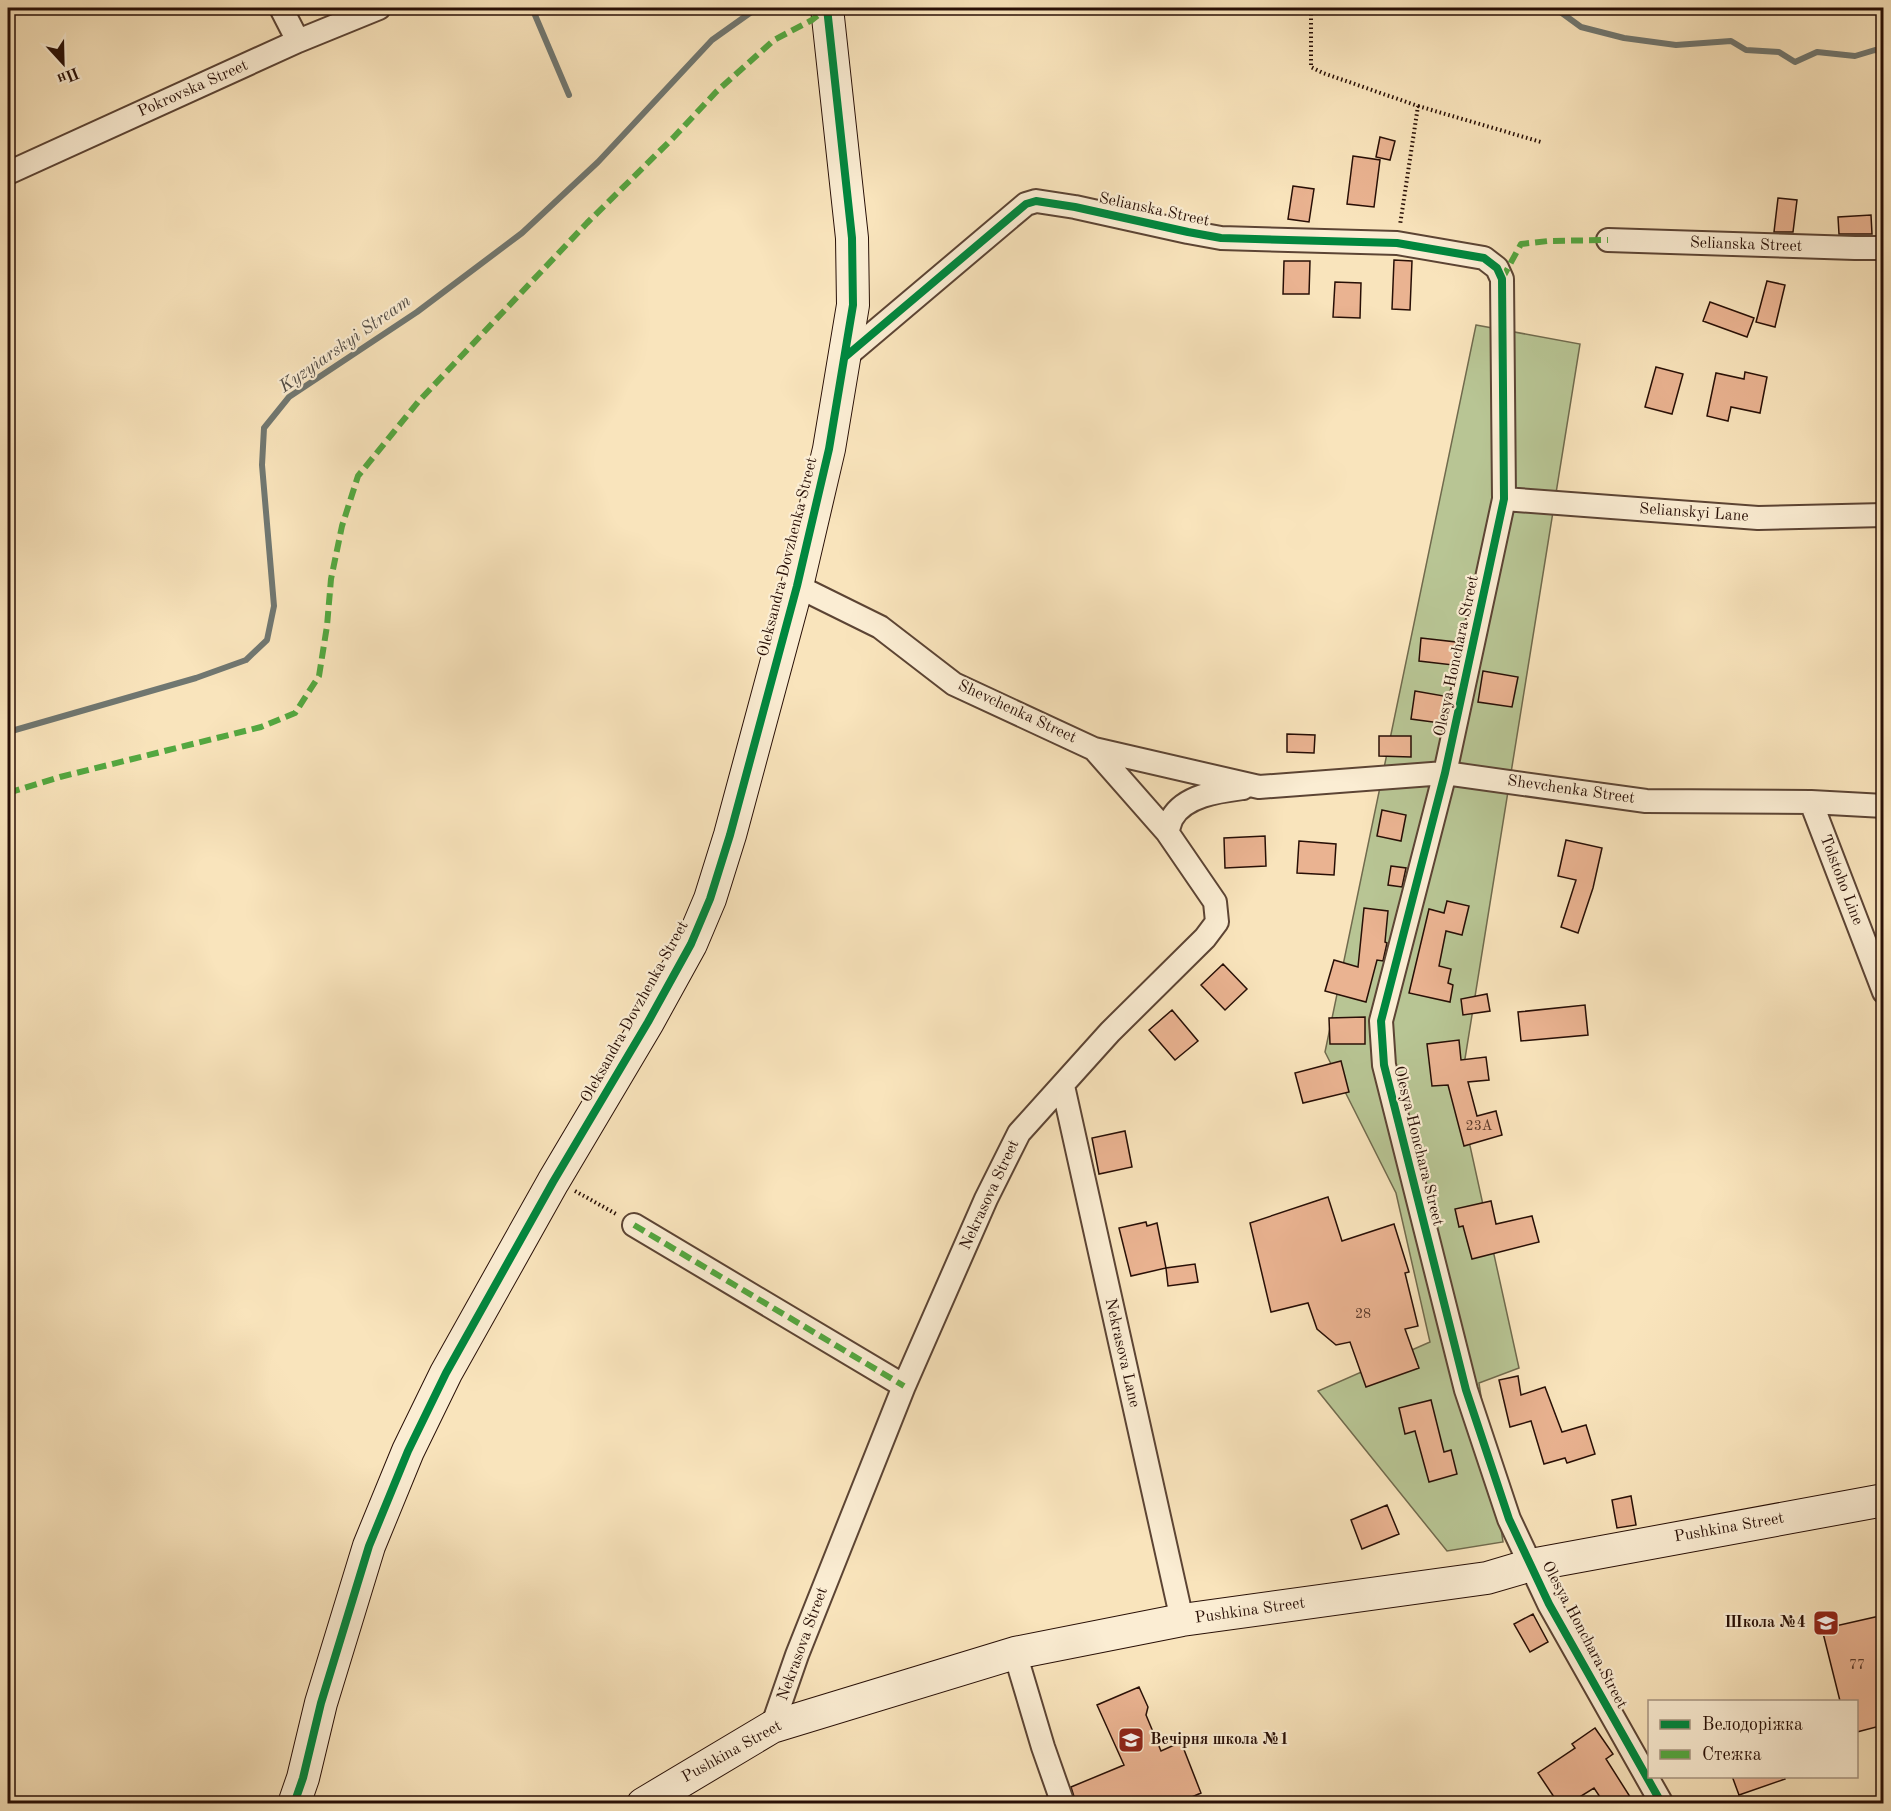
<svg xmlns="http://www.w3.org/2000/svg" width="1891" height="1811" viewBox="0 0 1891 1811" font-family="'Old Standard TT',serif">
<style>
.green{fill:#b8c594;stroke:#706a4d;stroke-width:1.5}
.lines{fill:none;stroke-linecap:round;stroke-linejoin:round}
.stream{stroke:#707771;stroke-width:6}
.building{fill:#eab391;stroke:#280f06;stroke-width:1.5}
.street-casing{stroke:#5c4434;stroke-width:26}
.secondary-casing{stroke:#280f06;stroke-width:34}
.path{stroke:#280f06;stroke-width:4;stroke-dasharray:1.5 3;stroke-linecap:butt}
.street{stroke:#fbedd3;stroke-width:22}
.secondary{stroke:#fbedd3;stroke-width:32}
.quiet{stroke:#53a840;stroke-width:6;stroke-dasharray:12 6;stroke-linecap:butt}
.cycleway-casing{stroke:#fbedd3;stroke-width:11}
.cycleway{stroke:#00873e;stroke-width:8}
.labels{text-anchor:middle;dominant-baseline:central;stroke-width:4.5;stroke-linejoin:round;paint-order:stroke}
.number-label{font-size:14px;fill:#583829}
.street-label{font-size:16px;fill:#280f06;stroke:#fbedd3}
.poi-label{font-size:16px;font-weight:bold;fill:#280f06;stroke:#fbedd3;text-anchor:end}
.water-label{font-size:18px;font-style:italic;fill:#524c45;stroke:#fbedd3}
</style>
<rect width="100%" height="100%" fill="#f9e4bc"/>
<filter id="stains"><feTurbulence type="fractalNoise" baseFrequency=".00333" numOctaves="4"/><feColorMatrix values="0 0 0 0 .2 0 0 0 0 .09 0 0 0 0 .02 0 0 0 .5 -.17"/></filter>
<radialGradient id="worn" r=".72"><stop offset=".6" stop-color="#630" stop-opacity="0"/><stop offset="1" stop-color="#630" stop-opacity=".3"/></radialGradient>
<path class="green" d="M1476 325 1580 344 1459 1096 1519 1368 1479 1383 1503 1542 1447 1551 1318 1391 1430 1342 1396 1193 1325 1052Z"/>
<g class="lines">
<path class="stream" d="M532 8 569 95
M1555 8 1581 27 1624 38 1676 45 1731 41 1746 50 1779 52 1795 62 1817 52 1855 56 1875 50 1884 52
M8 732 196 678 246 660 267 640 274 606 262 465 264 428 289 397 417 312 522 233 598 162 712 40 757 8"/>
</g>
<path class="building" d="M1380 137 1395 141 1390 160 1376 157Z
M1353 156 1380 160 1374 207 1347 204Z
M1293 186 1314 189 1309 222 1288 219Z
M1778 198 1797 200 1793 232H1774Z
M1871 215 1872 234H1839L1838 217Z
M1394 260 1412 261 1410 310 1392 309Z
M1284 261H1310L1309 294H1283Z
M1767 281 1785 285 1775 327 1756 322Z
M1335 282 1361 283 1360 318 1333 317Z
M1710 302 1754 318 1747 337 1703 321Z
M1656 367 1683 374 1672 414 1645 407Z
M1745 372 1767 377 1760 413 1731 407 1728 421 1707 416 1716 373 1744 379Z
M1421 638 1456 642 1453 665 1419 661Z
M1483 671 1518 677 1512 707 1478 702Z
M1415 691 1444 696 1440 723 1411 719Z
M1287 734 1315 735 1314 753 1287 752Z
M1379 736H1411V757L1379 756Z
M1382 810 1406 815 1401 841 1377 836Z
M1265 836 1266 866 1225 868 1224 838Z
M1566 840 1602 848 1593 888 1578 933 1561 927 1576 880 1558 876Z
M1299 841 1336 844 1334 875 1297 873Z
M1391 866 1406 868 1402 887 1388 885Z
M1447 901 1469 906 1462 935 1446 931 1439 966 1451 969 1448 983 1453 985 1450 1002 1409 993 1429 909 1444 913Z
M1364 908 1388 911 1385 942 1387 943 1383 961 1377 960 1366 1002 1325 991 1334 960 1358 967Z
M1223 964 1247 989 1225 1010 1201 985Z
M1487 994 1490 1011 1463 1015 1461 999Z
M1585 1005 1588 1035 1521 1041 1518 1012Z
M1172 1010 1198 1041 1175 1060 1149 1030Z
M1365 1017V1044H1330L1329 1018Z
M1459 1040 1461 1060 1486 1057 1489 1080 1468 1082 1477 1116 1496 1111 1502 1135 1464 1146 1448 1085 1432 1086 1427 1044Z
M1341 1061 1349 1092 1303 1103 1295 1073Z
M1125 1131 1132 1167 1099 1174 1092 1138Z
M1328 1197 1342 1241 1394 1224 1409 1272 1405 1273 1418 1326 1405 1329 1419 1368 1366 1387 1350 1342 1336 1345 1317 1329 1308 1303 1271 1312 1250 1223Z
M1491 1201 1496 1224 1532 1216 1539 1242 1472 1259 1463 1226 1459 1227 1455 1209Z
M1146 1222 1147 1226 1157 1223 1166 1268 1131 1276 1119 1228Z
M1195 1264 1198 1282 1168 1286 1166 1268Z
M1518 1376 1521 1395 1545 1387 1562 1432 1586 1425 1595 1454 1567 1463 1565 1458 1544 1464 1531 1421 1510 1427 1499 1380Z
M1431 1400 1444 1452 1451 1450 1457 1474 1429 1482 1415 1431 1405 1434 1399 1408Z
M1631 1496 1636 1525 1617 1528 1612 1500Z
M1387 1505 1399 1534 1362 1549 1351 1520Z
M1533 1614 1548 1642 1530 1652 1514 1624Z
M1884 1615V1725L1857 1732V1701H1840L1822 1629Z
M1139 1687 1148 1707 1146 1715 1161 1751 1181 1742 1201 1793 1178 1803H1076L1071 1787 1124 1765 1097 1705Z
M1595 1728 1613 1754 1606 1759 1634 1803H1604L1594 1788 1570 1803H1558L1538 1773 1575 1748 1572 1744Z
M1732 1776H1784L1785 1779 1739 1795Z"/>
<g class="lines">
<defs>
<path id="street" d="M281 8 298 41
M8 173 298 41 379 8
M1608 240 1855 248H1884
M845 357 1026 204 1036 201 1075 207 1188 232 1221 238 1397 243 1484 258 1497 268 1502 279 1504 499 1445 773 1381 1021 1384 1065 1466 1390 1509 1519 1549 1604 1662 1804
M1504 499 1758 518 1884 515
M797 586 880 627 954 684 1094 749 1259 787 1445 773 1646 801 1811 802 1884 806
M1811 802 1884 992
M1167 832C1169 827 1170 822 1172 818 1185 795 1220 791 1243 788
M1063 1086 1182 1620
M634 1225 904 1386
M1015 1653 1043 1747 1063 1804
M772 1727 797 1655 904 1386 986 1199 1019 1133 1110 1032 1205 938 1217 922 1215 902 1167 832 1094 749"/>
<path id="secondary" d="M294 1804 303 1778 321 1703 369 1546 408 1451 446 1373 553 1182 648 1022 691 944 710 899 730 835 797 586 829 449 853 305 852 238 827 8
M643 1804 772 1727 1015 1653 1182 1620 1487 1578 1531 1565 1884 1500"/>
</defs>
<use href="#street" class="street-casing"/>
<use href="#secondary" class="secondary-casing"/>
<path class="path" d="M1311 14V67L1323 73 1418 106 1400 225
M1418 106 1541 142
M575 1191 618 1215"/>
<use href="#street" class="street"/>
<use href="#secondary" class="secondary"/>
<path class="quiet" d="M1311 14V8
M1502 279 1521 244 1548 241 1608 240
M8 793 60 777 261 727 295 713 319 676 327 626 331 579 342 526 358 476 418 402 587 223 673 138 716 92 774 40 812 20 827 8
M634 1225 904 1386
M650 1799 653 1804"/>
<defs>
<path id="cycleway" d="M845 357 1026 204 1036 201 1075 207 1188 232 1221 238 1397 243 1484 258 1497 268 1502 279 1504 499 1445 773 1381 1021 1384 1065 1466 1390 1509 1519 1549 1604 1662 1804
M294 1804 303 1778 321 1703 369 1546 408 1451 446 1373 553 1182 648 1022 691 944 710 899 730 835 797 586 829 449 853 305 852 238 827 8"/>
</defs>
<use href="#cycleway" class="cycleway-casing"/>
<use href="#cycleway" class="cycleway"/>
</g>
<defs>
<symbol id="school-square" viewBox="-11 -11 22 22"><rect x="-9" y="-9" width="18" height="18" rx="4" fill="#8f2418" stroke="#fbedd3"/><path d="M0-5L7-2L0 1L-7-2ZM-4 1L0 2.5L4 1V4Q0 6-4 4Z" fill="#fff"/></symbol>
</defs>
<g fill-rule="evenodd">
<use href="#school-square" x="1811" y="1608" width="30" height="30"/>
<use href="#school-square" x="1116" y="1725" width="30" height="30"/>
</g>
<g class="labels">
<g class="number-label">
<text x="1479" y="1126">23А</text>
<text x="1363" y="1314">28</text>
<text x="1857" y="1665">77</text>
</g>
<g class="street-label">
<text transform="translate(193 89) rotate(-24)">Pokrovska Street</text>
<text transform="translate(1154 210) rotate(12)">Selianska Street</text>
<text transform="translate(1746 245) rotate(2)">Selianska Street</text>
<text transform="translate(1694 513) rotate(4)">Selianskyi Lane</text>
<text transform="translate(788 557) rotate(-76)">Oleksandra Dovzhenka Street</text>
<text transform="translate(1457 656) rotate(-78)">Olesya Honchara Street</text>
<text transform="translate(1017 712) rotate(25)">Shevchenka Street</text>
<text transform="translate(1571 790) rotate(8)">Shevchenka Street</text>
<text transform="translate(1841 880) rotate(69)">Tolstoho Line</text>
<text transform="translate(635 1012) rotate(-61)">Oleksandra Dovzhenka Street</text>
<text transform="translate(1418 1146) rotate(76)">Olesya Honchara Street</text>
<text transform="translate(990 1195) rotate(-65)">Nekrasova Street</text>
<text transform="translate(1122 1353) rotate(77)">Nekrasova Lane</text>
<text transform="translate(1729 1528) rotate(-10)">Pushkina Street</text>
<text transform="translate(1250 1611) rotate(-8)">Pushkina Street</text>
<text transform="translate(1584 1635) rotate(62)">Olesya Honchara Street</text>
<text transform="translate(803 1644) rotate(-70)">Nekrasova Street</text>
<text transform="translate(732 1752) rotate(-29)">Pushkina Street</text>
</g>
<g class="poi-label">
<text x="1806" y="1623">Школа №4</text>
<text x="1150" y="1740" text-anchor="start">Вечірня школа №1</text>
</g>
<g class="water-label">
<text transform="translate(345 344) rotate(-35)">Kyzyiarskyi Stream</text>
</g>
</g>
<rect width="1891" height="1811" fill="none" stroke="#f9e4bc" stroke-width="30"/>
<rect x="9" y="9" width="1873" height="1793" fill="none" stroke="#280f06" stroke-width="3"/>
<rect x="15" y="15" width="1861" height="1781" fill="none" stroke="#280f06" stroke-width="1.5"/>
<rect x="1648" y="1700" width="210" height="78" fill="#fbedd3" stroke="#a79481" stroke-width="1.5"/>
<rect x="1660" y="1720" width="30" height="9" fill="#00873e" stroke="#a79481" stroke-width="1.5"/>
<text x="1702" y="1730" font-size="18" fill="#280f06">Велодоріжка</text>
<rect x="1660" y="1750" width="30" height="9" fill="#53a840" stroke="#a79481" stroke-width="1.5"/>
<text x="1702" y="1760" font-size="18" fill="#280f06">Стежка</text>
<g transform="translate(63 63) rotate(158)" stroke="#fbedd3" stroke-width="4.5" paint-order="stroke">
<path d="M0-4.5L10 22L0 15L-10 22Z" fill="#280f06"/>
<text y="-9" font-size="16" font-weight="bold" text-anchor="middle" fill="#280f06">Пн</text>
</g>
<rect width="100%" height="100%" filter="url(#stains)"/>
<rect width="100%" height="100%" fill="url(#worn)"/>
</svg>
